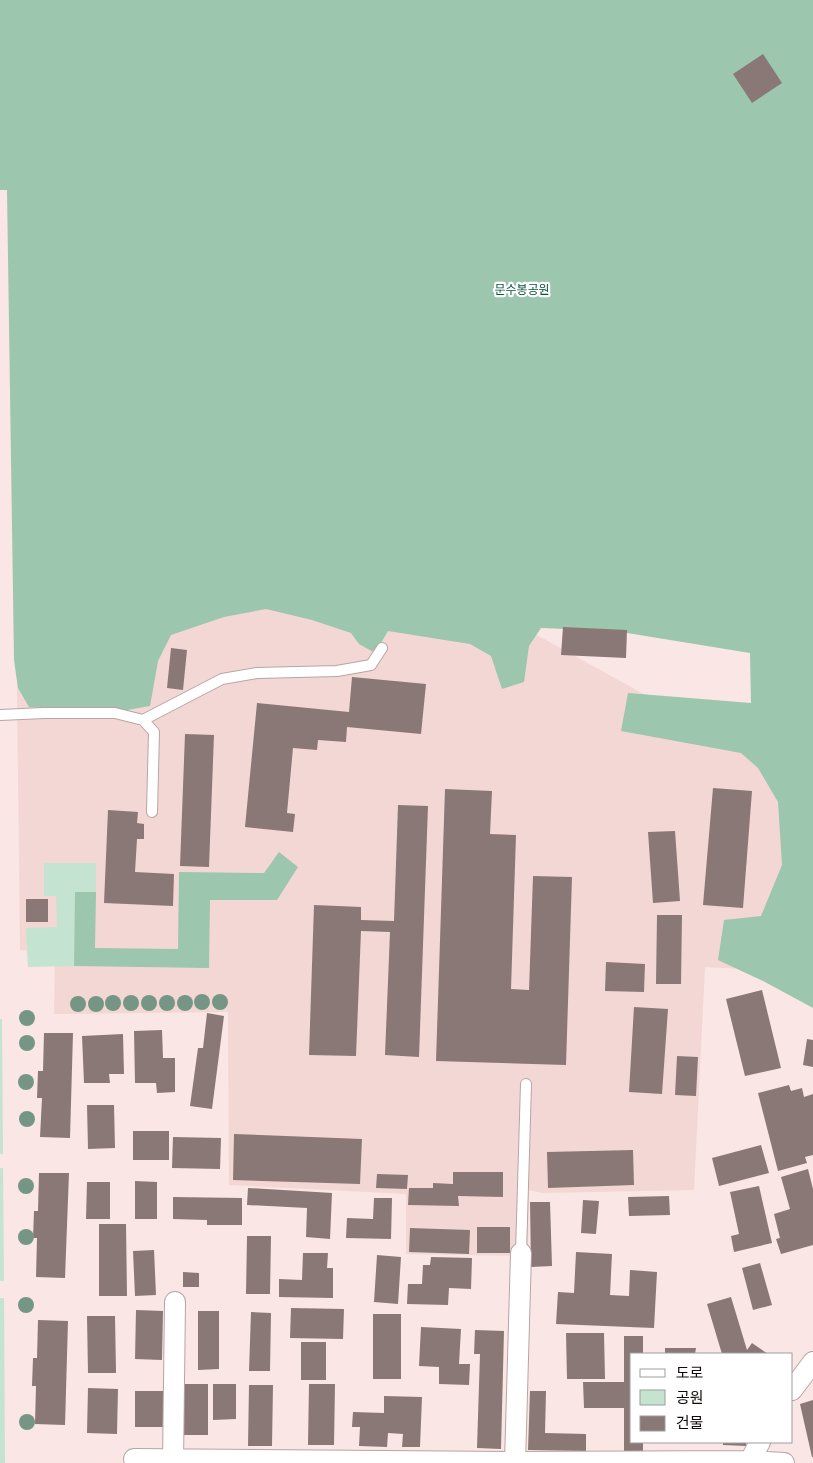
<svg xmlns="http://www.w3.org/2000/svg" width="813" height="1463" viewBox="0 0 813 1463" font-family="Helvetica,'Noto Sans KR',sans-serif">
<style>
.built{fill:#f3d7d4}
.green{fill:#c4e3d1}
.forest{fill:#9cc6ae}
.building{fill:#8a7876}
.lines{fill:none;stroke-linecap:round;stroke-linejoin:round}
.lane-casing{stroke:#b8a5a3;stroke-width:12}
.street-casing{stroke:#b8a5a3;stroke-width:22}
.lane{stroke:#fff;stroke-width:10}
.street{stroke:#fff;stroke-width:20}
.tree{fill:#769685}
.labels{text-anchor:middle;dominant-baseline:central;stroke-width:4.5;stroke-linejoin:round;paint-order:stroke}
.park-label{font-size:12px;fill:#0a5537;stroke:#fff}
</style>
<rect width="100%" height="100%" fill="#fae6e4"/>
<path class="built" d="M400 559 804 783 793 972 705 967 694 1190 543 1193 529 1190 528 1256 406 1254V1194L229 1185 228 1012 54 1014 55 953 20 950 16 602Z"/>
<path class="green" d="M44 863H96V892H75L74 966 28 967 26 928 57 927 56 896H44Z
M0 1019H2L3 1154H0Z
M0 1168H3L4 1281H0Z
M0 1298H4L5 1463H0Z"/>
<path class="forest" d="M0 0H813V1008L765 982 718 960 724 920 761 916 782 865 778 802 758 768 741 753 621 731 628 693 751 703 750 653 615 631 541 628 529 646 524 682 502 689 491 656 470 644 388 631 375 653 359 644 351 633 312 620 266 609 224 617 171 635 158 661 150 706 110 713 29 707 18 688 14 660 7 190H0Z
M279 852 298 867 277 900H210L209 968 74 966 75 892H96L95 948 178 949 179 872 264 873Z"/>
<path class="building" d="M763 54 782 83 752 103 733 74Z
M563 627 627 630 626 658 561 655Z
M171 648 187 650 183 690 167 688Z
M352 677 426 684 421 734 347 727 346 742 318 740 317 750 293 748 287 813 295 814 293 832 245 827 257 703 349 712Z
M185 734 214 735 209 867 180 866Z
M713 788 752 791 743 908 703 905Z
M445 789 492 791 490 834 516 835 511 989 529 990 533 876 572 877 566 1065 436 1061Z
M398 805 428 806 419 1057 385 1055 390 932 361 931 356 1056 309 1055 314 905 361 907V920L394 921Z
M108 810 138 812 137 823 144 824V839H137L135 872 174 874 173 906 104 903Z
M675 831 680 901 653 903 648 832Z
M26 899H48V922H26Z
M657 915H682L681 984H656Z
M606 962 645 964 644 992 605 991Z
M762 990 781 1068 745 1076 726 999Z
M634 1007 668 1009 662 1094 629 1092Z
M207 1013 224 1016 212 1109 190 1106 198 1048H203Z
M162 1030 163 1058H175V1092L157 1093 156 1083H135L134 1031Z
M44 1033H73L70 1138 40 1137 42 1098H37L38 1071H43Z
M123 1034 124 1074H109L110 1083H84L82 1036Z
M807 1039 813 1040V1067L803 1065Z
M677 1056 698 1057 696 1096 675 1095Z
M789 1085 791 1091 802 1088 804 1097 813 1094V1155L805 1157 807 1163 778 1171 758 1093Z
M87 1105H114L115 1148 88 1149Z
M133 1131H169V1160H133Z
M234 1134 362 1139 360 1184 233 1180Z
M173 1137 221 1138 220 1169 172 1168Z
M761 1145 769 1173 719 1186 712 1158Z
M633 1150 634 1185 548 1188 547 1152Z
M808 1169 813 1189V1245L781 1254 776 1239 780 1238 774 1214 790 1209 781 1177Z
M453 1172H503V1197L458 1196 459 1206 408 1205 409 1188H433V1183L453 1184Z
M39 1173H69L65 1278 36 1277 37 1238H33L34 1211H38Z
M377 1174 408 1175 407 1189 376 1188Z
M135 1181 157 1182V1219H135Z
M87 1182H110V1219H86Z
M759 1186 772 1243 734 1252 731 1236 739 1234 730 1192Z
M248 1188 332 1193 330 1239 306 1237 307 1208 247 1205Z
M669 1196 670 1215 629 1216 628 1197Z
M173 1197 242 1198V1225H207V1220L173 1219Z
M374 1198H392L391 1239 346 1238 347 1218 373 1219Z
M583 1200 599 1201 596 1234 581 1233Z
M530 1202H550L552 1266 531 1267Z
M99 1224H126L127 1296H99Z
M477 1227H510V1253H477Z
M410 1228 470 1230 469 1254 409 1252Z
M247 1236H271L270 1294H246Z
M154 1250 156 1295 135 1296 133 1251Z
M576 1252 612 1254 610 1295 629 1296 630 1270 657 1272 654 1328 556 1324 558 1292 574 1293Z
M303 1253H328L327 1268H333V1298L279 1297V1279L302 1280Z
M377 1255 401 1257 398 1304 374 1302Z
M431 1257 472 1258 471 1289 449 1288 448 1305 407 1304 408 1284H422L423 1265H430Z
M760 1263 772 1305 753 1310 742 1268Z
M183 1272 199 1273V1287H183Z
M731 1297 747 1350 752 1343 768 1354H722L707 1304Z
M291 1308 344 1309 343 1339 290 1338Z
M136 1310 163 1311 162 1360 135 1359Z
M198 1311H219V1369L198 1370Z
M251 1312 271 1313 270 1371H249Z
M373 1314H401V1379H373Z
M87 1316H115L116 1373H88Z
M38 1320 68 1321 65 1425 35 1424 36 1386H32L33 1358H37Z
M421 1327 461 1329 459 1364H470L469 1385 439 1384V1367L419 1366Z
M475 1330 504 1331 501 1449 477 1448 480 1354H474Z
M566 1333H604L605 1379H567Z
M624 1336H643V1354H632V1442H643V1451H624V1408H584L583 1382H624Z
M301 1342H326V1380H301Z
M665 1348H696L695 1354H665Z
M182 1384H208V1435H183Z
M213 1384H236V1419L213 1420Z
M309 1384H335L334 1445H308Z
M249 1385H273L272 1446H248Z
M88 1388 118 1389 117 1434 87 1433Z
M135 1391H164V1427H135Z
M530 1391H546L545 1433 586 1434V1451L528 1450Z
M384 1396 422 1397 420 1447H402L403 1434 388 1433 387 1447 359 1446 360 1427H352L353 1412 384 1413Z
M813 1400V1457H812L800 1404Z
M723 1442H746V1446L723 1445Z"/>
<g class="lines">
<defs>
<path id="lane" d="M0 715 44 713H115L143 720 154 732 152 812
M143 720 222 679 257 673 337 671 371 665 382 648
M521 1253 526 1084"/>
<path id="street" d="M792 1390 813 1362
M134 1459 515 1462 750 1461 784 1463
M750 1461 760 1442
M173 1463 175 1302
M515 1463 521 1253"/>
</defs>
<use href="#lane" class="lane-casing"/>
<use href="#street" class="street-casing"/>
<use href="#lane" class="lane"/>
<use href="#street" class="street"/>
</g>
<g class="tree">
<circle cx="202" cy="1002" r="8"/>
<circle cx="220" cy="1002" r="8"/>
<circle cx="113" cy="1003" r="8"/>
<circle cx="131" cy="1003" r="8"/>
<circle cx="149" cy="1003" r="8"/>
<circle cx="167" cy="1003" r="8"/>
<circle cx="185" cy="1003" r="8"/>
<circle cx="78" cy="1004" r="8"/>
<circle cx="96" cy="1004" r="8"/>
<circle cx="27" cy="1018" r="8"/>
<circle cx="27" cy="1043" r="8"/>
<circle cx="26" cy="1082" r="8"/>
<circle cx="27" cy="1119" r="8"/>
<circle cx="26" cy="1186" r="8"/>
<circle cx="26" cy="1237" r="8"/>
<circle cx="26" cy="1305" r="8"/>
<circle cx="27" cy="1422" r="8"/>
</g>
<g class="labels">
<g class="park-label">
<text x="522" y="290">문수봉공원</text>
</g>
</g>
<rect x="630" y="1353" width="162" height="90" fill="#ffffff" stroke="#9f9d9d"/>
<rect x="640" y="1369" width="25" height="8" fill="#ffffff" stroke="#9f9d9d"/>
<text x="676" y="1378" font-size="15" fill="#100a09">도로</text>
<rect x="640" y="1390" width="25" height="15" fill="#c4e3d1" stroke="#9f9d9d"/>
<text x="676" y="1403" font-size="15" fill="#100a09">공원</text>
<rect x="640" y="1416" width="25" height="15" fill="#8a7876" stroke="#9f9d9d"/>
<text x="676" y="1428" font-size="15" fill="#100a09">건물</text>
</svg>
